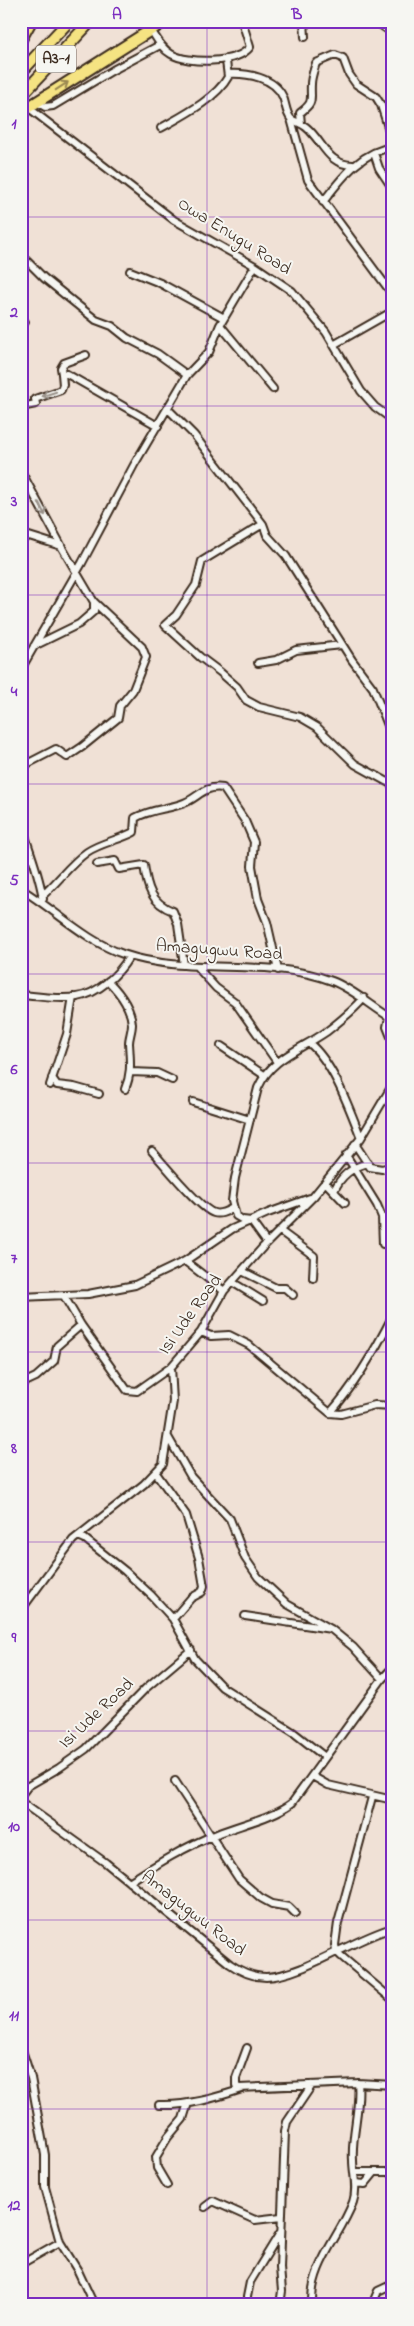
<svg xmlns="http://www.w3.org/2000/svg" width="414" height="2326" viewBox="0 0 414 2326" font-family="'Indie Flower',sans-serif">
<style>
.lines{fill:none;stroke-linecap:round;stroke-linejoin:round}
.minor-casing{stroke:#3b2a1e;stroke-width:10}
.secondary-casing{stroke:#3b2a1e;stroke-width:12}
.trunk-casing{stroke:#3b2a1e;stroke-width:14}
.minor{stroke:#f6f6f2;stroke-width:6}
.secondary{stroke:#f6f6f2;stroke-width:9}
.trunk{stroke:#f5e382;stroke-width:10}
.oneway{stroke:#988650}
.oneway2{stroke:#989088}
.grid{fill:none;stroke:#7b2cbf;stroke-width:1;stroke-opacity:0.55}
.labels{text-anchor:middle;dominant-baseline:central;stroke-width:4;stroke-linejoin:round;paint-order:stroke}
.shield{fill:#f6f6f2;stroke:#73675e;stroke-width:1}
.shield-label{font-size:16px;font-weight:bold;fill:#3b2a1e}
.street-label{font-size:18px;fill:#3b2a1e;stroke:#f6f6f2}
.neatline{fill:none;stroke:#7b2cbf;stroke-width:2}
.grid-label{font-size:16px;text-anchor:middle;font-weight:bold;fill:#7b2cbf}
</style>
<rect width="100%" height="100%" fill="#f0e1d6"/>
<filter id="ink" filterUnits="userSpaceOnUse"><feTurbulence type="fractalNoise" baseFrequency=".02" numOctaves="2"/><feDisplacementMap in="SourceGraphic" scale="10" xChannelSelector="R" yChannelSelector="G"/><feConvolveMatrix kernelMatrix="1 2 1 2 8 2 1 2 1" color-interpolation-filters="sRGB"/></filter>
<g filter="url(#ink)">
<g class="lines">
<defs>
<path id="minor" d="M304 21 305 37
M151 30C157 39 161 48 171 54 188 64 237 64 250 47L242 21
M228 74C247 73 274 77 283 97 286 105 286 113 291 119 296 122 301 123 306 127 323 141 327 165 353 165
M37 102 45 107 53 106 113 70 160 45
M27 109 29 108 174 220 255 266 292 291 326 332 361 391 375 407 393 420
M291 119 308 180 393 295
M301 124 300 113C315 101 310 101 311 84 311 77 314 70 316 63L335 55 343 58 349 74 356 84 376 97 381 105 393 143
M161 128C182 116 216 99 228 77L226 61
M374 153 379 168 393 189
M323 202C341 179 361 151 393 147
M21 255 44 278 96 320 112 326 127 338 158 354 187 375
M130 271 160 283 224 318
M21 322H25
M220 325 273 389
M335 344 393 311
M62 374 61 368 64 363 86 355
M21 407 36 404 35 399 61 390 63 385 62 374H67L158 426
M168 409 194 435 263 524 267 535 286 556 352 660 373 688 393 738
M21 471 62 547
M392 504 393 505
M263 524 202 561 196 585 176 615 165 625 200 657 220 672 237 687 246 700 259 707 300 717 317 727 355 764 393 785
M21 540 29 536 61 546 94 602 142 647 146 657 133 690 120 706 118 718 82 747 67 757 56 749 21 767
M34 646 79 624 94 611V602
M258 663 276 660 296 650 342 645
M21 669 82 563 134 465 187 375 209 352 220 325 255 266
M21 821C27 847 39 871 43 899
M97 864 115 861 119 869 144 865C147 887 151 903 173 911L178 924 184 965
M21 889C54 909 87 942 123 954 191 977 265 956 332 981 355 990 372 1007 393 1019
M42 896C58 882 70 864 87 852 100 843 119 840 134 832L135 818C154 808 166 810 184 803 198 798 204 785 223 788L245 821 254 842 252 866 258 899 267 922 278 970
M197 967 216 988 235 1002 277 1062
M108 981C119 992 131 1007 132 1024 132 1031 129 1037 129 1043 130 1061 132 1073 125 1089
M21 995C39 996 59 1000 77 997 98 994 119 974 129 957
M389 1017 387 1027 393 1042
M309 1043C333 1062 350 1110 361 1138
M221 1046 264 1075
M131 1072 157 1073 172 1080
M52 1078 57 1085 74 1087 99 1094
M50 1085 67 1034 73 997
M193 1102 250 1120
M355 1144 370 1167 382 1169 393 1166
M152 1151C164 1164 200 1209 214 1213 221 1215 227 1211 233 1208
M346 1155 377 1205 382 1217 383 1244
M325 1182 345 1203
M334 1191C341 1175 352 1167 368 1163
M280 1231 314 1256 313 1278
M267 1243 251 1221 243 1220 236 1216 232 1201 235 1178 258 1088C271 1058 300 1050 326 1032 339 1022 353 1011 364 998
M185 1261 224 1291
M242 1271 276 1288H285L293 1295
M232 1282 263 1301
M64 1296 81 1325 127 1390 137 1391 171 1367 201 1332 224 1291 263 1247 313 1197 361 1138 393 1084
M21 1297 88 1294 135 1285 185 1261 232 1229 268 1213 310 1198
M201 1332 211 1336 229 1335 249 1345 330 1413 341 1414 375 1405 393 1406
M21 1384 36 1377 54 1361 57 1346 81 1325
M330 1413C356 1384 375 1351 393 1315
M168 1437 191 1477 230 1519 245 1558 258 1577 287 1604 331 1629
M156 1473 186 1515 199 1558 204 1586 202 1592 191 1598 173 1619
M78 1536 85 1539 125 1571 152 1596 173 1619 195 1659 222 1687 293 1732 325 1757
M21 1610 73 1540 144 1484 163 1464 173 1401 171 1367
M245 1616 331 1629 353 1647 382 1679
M312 1776 328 1785 393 1800
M175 1781 239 1879 261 1898 272 1904 289 1907 295 1913
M21 1795 28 1786 59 1768 86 1749 146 1688 191 1650
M372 1797 338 1923 335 1945 336 1951 341 1956 393 2000
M21 1802 106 1863 230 1964C240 1971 254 1977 266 1977 303 1976 354 1938 393 1928
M21 1813 24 1804
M129 1882C157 1864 186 1846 217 1834 239 1825 274 1817 292 1803L382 1679 393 1667
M21 2047 31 2078 45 2155V2187L60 2242 78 2271 94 2305
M247 2048 236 2078V2086L239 2088 358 2083 393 2085
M159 2105C188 2106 215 2098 242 2089
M354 2172H393
M355 2183 365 2184 374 2173
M167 2185 157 2168 156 2157 168 2137 183 2119 188 2103
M205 2207 213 2201 255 2220 281 2217
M21 2264 60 2242
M247 2297 250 2282 280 2233
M280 2305 282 2291 280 2268 285 2131 287 2122 312 2085
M312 2305C310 2265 340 2237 353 2202 358 2188 353 2174 353 2160 351 2136 361 2106 358 2083
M372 2305 378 2291 393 2284"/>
<path id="secondary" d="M377 21 393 32"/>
<path id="trunk" d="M21 39 31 21
M21 72 69 21
M21 96 91 21
M21 112 165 21"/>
</defs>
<use href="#minor" class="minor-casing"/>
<use href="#secondary" class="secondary-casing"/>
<use href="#trunk" class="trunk-casing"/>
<use href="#minor" class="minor"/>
<use href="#secondary" class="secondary"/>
<use href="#trunk" class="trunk"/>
</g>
<defs><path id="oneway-shaft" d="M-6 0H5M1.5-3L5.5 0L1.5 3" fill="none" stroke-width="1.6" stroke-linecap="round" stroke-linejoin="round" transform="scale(1.25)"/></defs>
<use class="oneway" href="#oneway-shaft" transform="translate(62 86) rotate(-33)"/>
<g class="oneway2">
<use href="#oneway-shaft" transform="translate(49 394) rotate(162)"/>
<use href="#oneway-shaft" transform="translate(42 509) rotate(64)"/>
</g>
</g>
<path class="grid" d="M207 21V2305M21 217H393M21 406H393M21 595H393M21 784H393M21 974H393M21 1163H393M21 1352H393M21 1542H393M21 1731H393M21 1920H393M21 2109H393"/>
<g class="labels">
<rect class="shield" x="36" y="45.5" width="40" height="27" rx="4"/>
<g class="shield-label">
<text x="56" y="59">A3-1</text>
</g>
<g class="street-label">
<text transform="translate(234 237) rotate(32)">Owa Enugu Road</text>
<text transform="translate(219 951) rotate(4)">Amagugwu Road</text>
<text transform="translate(191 1315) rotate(-54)">Isi Ude Road</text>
<text transform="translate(97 1714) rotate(-43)">Isi Ude Road</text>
<text transform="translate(193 1914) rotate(38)">Amagugwu Road</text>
</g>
</g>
<rect width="414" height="2326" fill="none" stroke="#f6f6f2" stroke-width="55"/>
<rect x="28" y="28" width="358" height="2270" class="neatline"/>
<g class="grid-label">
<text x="117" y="19">A</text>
<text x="297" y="19">B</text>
<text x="14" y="128">1</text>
<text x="14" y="317">2</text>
<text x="14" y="506">3</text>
<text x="14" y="696">4</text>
<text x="14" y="885">5</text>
<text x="14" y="1074">6</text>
<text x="14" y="1263">7</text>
<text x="14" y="1453">8</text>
<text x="14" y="1642">9</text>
<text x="14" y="1831">10</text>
<text x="14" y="2020">11</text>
<text x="14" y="2210">12</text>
</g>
</svg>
